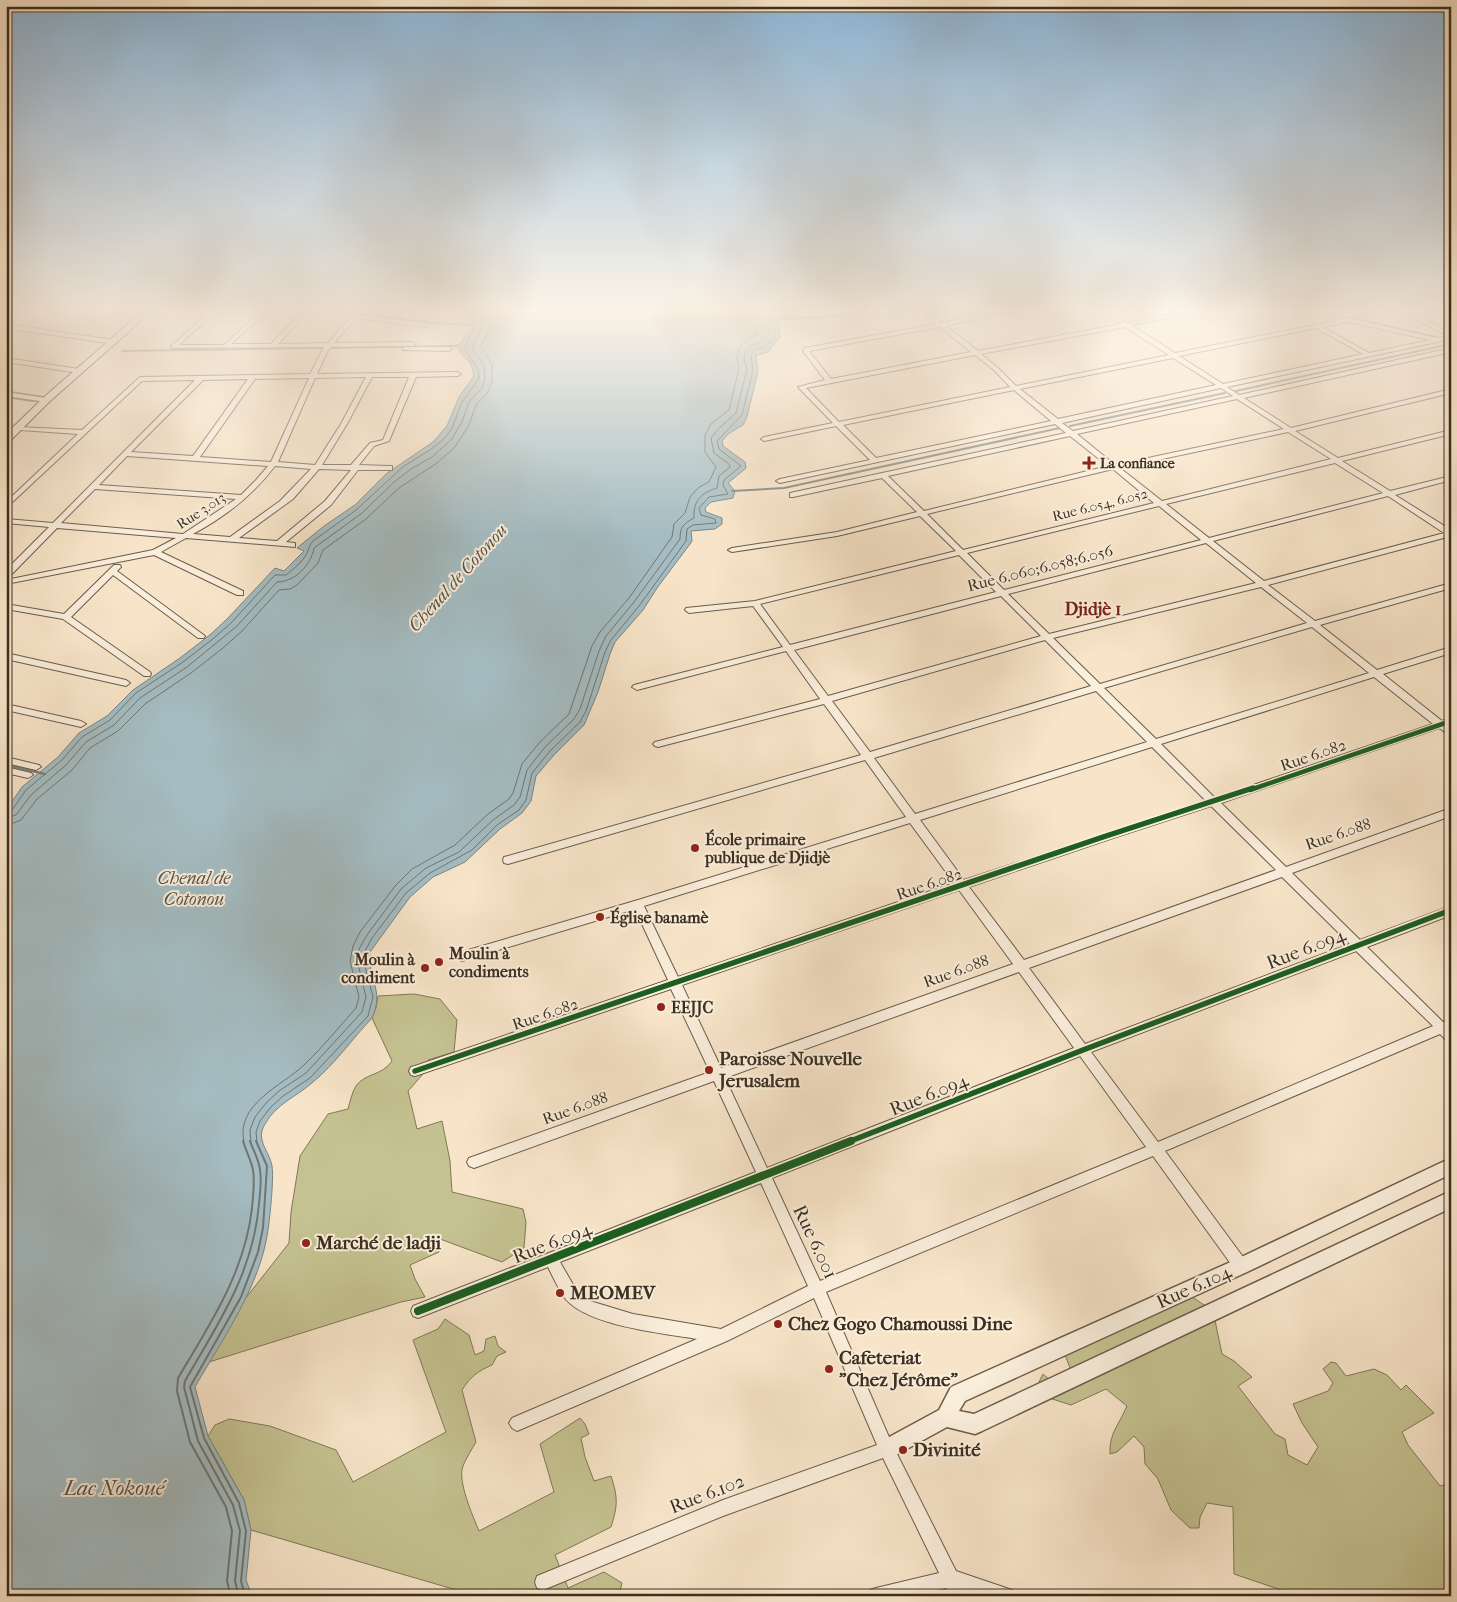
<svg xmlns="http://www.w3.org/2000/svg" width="1457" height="1602" viewBox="0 0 1457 1602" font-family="'IM FELL French Canon',serif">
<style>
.green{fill:#c5c291;stroke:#807858}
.water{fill:#a4bcc2;stroke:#7a8481}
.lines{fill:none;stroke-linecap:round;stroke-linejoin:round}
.shore-far1{stroke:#707671;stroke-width:1}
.shore{stroke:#707671;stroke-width:2}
.stream-far1{stroke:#7a8481;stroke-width:2}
.stream{stroke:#7a8481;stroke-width:2.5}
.minor-casing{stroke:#6b5c4a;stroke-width:2}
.tertiary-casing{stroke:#6b5c4a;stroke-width:3}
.secondary-casing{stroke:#3c2f20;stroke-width:2}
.minor{fill:#faeedc;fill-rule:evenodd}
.tertiary{fill:#faeedc;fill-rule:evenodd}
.secondary{fill:#faeedc;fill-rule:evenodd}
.cycleway-far2-casing{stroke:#faeedc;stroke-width:7}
.cycleway-far1-casing{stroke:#faeedc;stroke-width:9}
.cycleway-casing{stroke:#faeedc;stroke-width:11}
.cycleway-far2{stroke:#1b5e20;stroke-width:4.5}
.cycleway-far1{stroke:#1b5e20;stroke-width:5.5}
.cycleway{stroke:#1b5e20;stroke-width:8}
.poi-dot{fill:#8f2418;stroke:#faeedc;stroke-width:2}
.labels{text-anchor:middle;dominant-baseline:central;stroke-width:4;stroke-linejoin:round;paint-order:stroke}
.far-poi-label{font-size:14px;font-weight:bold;fill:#3c2f20;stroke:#faeedc;text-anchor:start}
.far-street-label{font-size:14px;fill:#3c2f20;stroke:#faeedc}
.street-label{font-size:16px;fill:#3c2f20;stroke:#faeedc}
.poi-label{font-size:16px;font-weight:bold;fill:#3c2f20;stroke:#faeedc;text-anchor:start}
.water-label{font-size:18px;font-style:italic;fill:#565248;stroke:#faeedc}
.neighbourhood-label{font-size:18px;font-weight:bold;fill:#7a1f14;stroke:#faeedc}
.near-street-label{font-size:19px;fill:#3c2f20;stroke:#faeedc}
.near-poi-label{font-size:19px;font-weight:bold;fill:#3c2f20;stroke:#faeedc;text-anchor:start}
.near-water-label{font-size:21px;font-style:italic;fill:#565248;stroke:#faeedc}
</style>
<rect width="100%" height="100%" fill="#f8e5c9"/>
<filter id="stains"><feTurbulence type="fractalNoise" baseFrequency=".004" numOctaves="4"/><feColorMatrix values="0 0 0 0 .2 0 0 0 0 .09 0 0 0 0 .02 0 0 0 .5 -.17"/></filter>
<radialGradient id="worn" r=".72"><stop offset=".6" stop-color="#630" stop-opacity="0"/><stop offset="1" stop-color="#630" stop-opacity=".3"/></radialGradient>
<path class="green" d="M414 994 440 999 457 1020 454 1052 428 1060 430 1066 408 1091 417 1129 442 1121 450 1161 452 1192 523 1209 526 1222 524 1248 502 1262 440 1239 439 1252 410 1265 415 1279 425 1297 401 1302 209 1362 245 1299 289 1243 291 1212 300 1156 328 1114 348 1109C350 1102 352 1092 356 1086 365 1073 382 1076 392 1061L372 1018 376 1008 378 996Z
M1176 1286 1213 1311 1222 1354 1234 1361 1252 1377 1238 1386 1275 1434 1285 1439 1288 1455 1307 1465 1318 1447 1302 1423 1293 1404 1328 1391 1333 1383 1323 1369 1331 1362 1336 1363 1346 1376 1374 1369 1387 1375 1401 1390 1406 1385 1434 1413 1402 1432 1408 1445 1440 1486 1451 1483V1596H1288L1287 1592 1234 1574 1233 1507 1207 1503 1200 1517 1199 1528H1190L1171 1510 1158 1479 1145 1464 1144 1447 1134 1436 1117 1452 1110 1454C1109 1433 1119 1425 1127 1406L1106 1389 1071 1405 1046 1397 1039 1382 1043 1374 1058 1387 1072 1373 1060 1342Z
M445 1319 469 1335 475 1355 484 1351 486 1339 495 1336 498 1346 506 1352 497 1356 492 1365C478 1371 470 1377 462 1390L476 1442C472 1449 466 1458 463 1466 457 1481 473 1516 479 1531L554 1492 540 1444 580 1418 585 1424 589 1434 581 1438 585 1457 594 1481 611 1476C618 1498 618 1505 611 1527L555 1555 568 1588 604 1572 622 1583 619 1596H477L251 1530 244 1500 208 1436 215 1425 229 1419 270 1426 336 1450 353 1482 446 1432 413 1340 438 1329Z"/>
<path class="water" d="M467 311H766L779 324 780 337 768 352 756 355 758 371 747 417 743 425 728 434 722 441 723 446 745 462 746 468 728 483 735 491 733 498 711 502 705 508 706 512 722 518V524L715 529 691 531 692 541 690 544 657 588 643 610 615 642 610 654 598 692 584 725 554 755 536 776 531 801 522 813 500 829 465 862 433 877 410 897 370 952C367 980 385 989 372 1018 352 1039 335 1064 313 1082 296 1097 276 1104 265 1124 255 1140 269 1150 272 1166 274 1179 270 1216 268 1230 260 1287 223 1338 195 1387L208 1436 244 1500 251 1530 246 1580 252 1596H6V810L22 787 58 757 79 733 107 716 133 690 180 658 211 634 228 618 275 568 284 571 304 551 297 548 324 526 355 505 386 474 433 442 447 426 459 397 474 376 471 364 459 351 461 348 454 346 460 344 472 323Z"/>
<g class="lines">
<path class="shore-far1" d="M6 812 12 810 26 790 62 760 82 737 110 720 136 693 183 662 214 638 232 622 275 575H286C292 570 299 565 304 558 309 552 308 546 313 541L356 510 404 466 430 450 445 438 452 428 462 402 479 379C480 365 468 359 465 346L476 325 473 311
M6 818 16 815 31 795 66 765 86 742 114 725 140 698 187 667 237 626 277 582C295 582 311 565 314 548L362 513 394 482 411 469 432 457 451 440 462 422 469 402 482 388 485 378 484 366 472 347 483 325 480 311
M6 826 21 820 37 799 72 770 90 748 118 731 145 704 191 673 223 648 242 631 279 590 290 589 297 585 318 563 323 550 366 519 399 488 437 463 455 447 469 425 476 405 488 392 492 382V364L481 346 490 327 489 311
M244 1142C235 1104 282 1086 304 1065 323 1047 339 1027 356 1008L359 997 350 961 353 946 360 932 396 885 412 869 455 845 488 814 509 799 513 793 522 764 540 742 569 714 592 646 600 632 629 598 672 537 674 524 685 513 690 497 699 487 709 482 716 467 705 452V435L711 424 729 410 739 369 737 357 740 347 746 340 759 333 751 321 749 311
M251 1142 250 1130 255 1117 266 1103 279 1091 306 1073 362 1012 366 997 358 964 359 949 367 935 401 889 426 868 459 852 493 820 514 805 520 797 527 770 545 747 574 719 580 709 599 651 606 636 634 602 680 539C680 527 683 524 694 518 693 501 701 493 717 488L719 476 730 467 729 464 714 453 711 438 718 429 736 413 747 369 744 359 745 353 750 346 761 342 769 334V330L758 319 756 311
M257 1142 256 1132 260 1121 270 1108 283 1096 310 1078 368 1016 373 997 364 963 365 951 372 938 406 893 430 873 472 850 497 825 519 810 526 800 532 773 550 751 580 722 586 711 605 652 611 640 639 606 686 541 687 529 693 525 716 523 715 519 701 515 699 508 709 497 728 494 723 485 724 480 741 466 719 449 717 441 742 415 753 370 751 355 756 349 765 347 775 336V327L764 316 762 311"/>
<path class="shore" d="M231 1596 227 1581 232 1531 226 1507 190 1442 177 1391 178 1378C210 1324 245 1272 252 1208 253 1196 255 1182 253 1170 251 1160 246 1151 243 1141
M239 1596 235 1581 240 1531 233 1505 198 1441 184 1387 185 1381C219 1322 253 1273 259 1204 260 1193 262 1181 260 1170 259 1160 253 1150 250 1141
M245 1596 241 1581 246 1531 239 1503 204 1438 190 1387 241 1297 258 1252 263 1228 267 1166 256 1141"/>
<path class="stream-far1" d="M334 311 352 313
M1322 311 1436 337
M359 314 433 323 474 325
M772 320 916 311
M122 351 456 346
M1236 391 1446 345
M7 397 32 401
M1070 426 1225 393
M732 491 784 488 1060 428"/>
<path class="stream" d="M6 765 45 774"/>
<defs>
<path id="minor" d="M113 311H127L147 315 144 317Z
M211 311H217L179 345H224L261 311H267L231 344H271L303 311H309L278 344 328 343 350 317 317 313 314 311 353 314 356 311H362L359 315 425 323 428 325 425 327 356 318 334 343 413 342 416 344 413 346 331 347 327 352 317 374 458 372 461 374 458 376 416 377 389 441 374 446 359 465 389 466H392V470H358L331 505 286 542 295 543V547L186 538 161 552 243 591V595H237L154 555 6 584V580L153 550 176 538 57 528 9 577H6V570L49 527 6 523V519L53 523 195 380 142 381 6 508V502L78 434 20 430 17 428 18 427 82 430 140 377 310 374 324 347 171 348V346ZM366 377 341 424 315 465 278 462 315 378ZM372 377H409L383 440 370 443 351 465H322L347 424ZM309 378 271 462 200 457 255 379ZM248 379 193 456 131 452 203 380ZM127 456 268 466 256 480 241 495 99 485ZM275 466 311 469 280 501 230 537 193 534C225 517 253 495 275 466ZM319 469 351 470 325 501 277 541 239 538 293 499ZM95 489 236 499 183 534 61 523Z
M399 311H405L399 317H395L394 316Z
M838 311H862L859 313 790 318 787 316 790 314Z
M999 311H1009L946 326 978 351 1121 324 1102 311H1109L1127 323 1189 311H1200L1197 313 1131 325 1175 353 1340 320 1306 311H1316L1437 338 1448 336 1400 311H1407L1451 333V339L1227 387 1239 395 1451 348V352L1244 398 1291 428 1451 389V393L1295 431 1338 458 1451 430V434L1342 461 1390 491 1451 476V480L1395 495 1451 530V536L1268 585 1315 621 1451 583V588L1320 625 1377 670 1451 647V653L1383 674 1442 721 1451 718V724L1448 725 1451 728V736L1439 728 1221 803 1286 867 1451 808V816L1292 873 1360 940 1451 906V915L1367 947 1443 1022 1451 1019V1042L1447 1041 1440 1034 1165 1151 1246 1261 1248 1266 1246 1271 1241 1273 1236 1271 1153 1156 826 1292 892 1444 956 1571 1012 1590 1014 1596H980L965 1591 967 1596H950L946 1588 912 1596H868L870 1590 876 1588 939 1573 883 1458 723 1516 543 1590 537 1588 535 1582 537 1576 723 1500 877 1445 814 1298 727 1341 517 1431 512 1428 509 1423 512 1418 697 1339C663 1333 585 1326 564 1297 558 1288 553 1277 548 1267L418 1318 413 1316 411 1311 413 1306 756 1172 714 1081 474 1168 469 1166 467 1162 469 1158 710 1072 671 989 415 1076 411 1075 409 1071 411 1067 415 1066 668 980 635 909 462 961 458 959 456 956 458 953 638 900 906 817 865 760 508 864 504 863 503 860 504 857 508 856 861 755 824 704 658 747 655 746 653 744 655 742 820 699 786 651 637 690 632 687 634 685 783 647 753 606 689 613 685 610 686 608 755 601 956 551 920 516 837 536 732 552 728 550 732 548 837 532 917 512 882 478 793 497H790V493L1066 433 1055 424 780 483 776 481 780 479 870 460 836 426 764 441 761 439 764 437 833 423 798 387 825 380 803 351 805 348 936 324 925 315V313L927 312 942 323ZM1349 322 1430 340 1369 353 1322 327ZM940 327 971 352 831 379 809 351ZM1125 327 1169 355 1016 386 998 368 981 354ZM1316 328 1363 354 1223 384 1179 356ZM975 355 994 370 1010 387 839 422 806 388ZM1173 358 1216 385 1058 419 1020 389ZM1221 388 1233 396 1073 431 1062 423ZM1014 390 1051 421 876 458 843 425ZM1237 399 1284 429 1115 465 1077 434ZM1288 432 1331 459 1162 501 1120 468ZM1070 436 1108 466 924 511 888 476ZM1335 463 1383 493 1209 538 1166 504ZM1113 469 1154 503 963 550 927 514ZM1388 496 1444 533 1264 581 1213 541ZM1159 506 1201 540 1004 590 967 553ZM1206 543 1256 583 1049 634 1008 594ZM959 555 996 592 790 645 760 604ZM1261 587 1307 623 1100 684 1053 638ZM1001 596 1041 636 828 696 794 650ZM1312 627 1369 673 1156 739 1104 688ZM1045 640 1091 686 870 752 832 701ZM1374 677 1433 724 1215 798 1161 744ZM1096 691 1147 742 915 814 874 758ZM1152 747 1206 801 964 880 920 820ZM1211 806 1276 870 1024 960 969 887 1107 840ZM910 823 954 883 678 977 644 906ZM1282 877 1350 944 1085 1044 1029 968ZM959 890 1013 964 721 1068 682 985ZM1356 951 1433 1026 1158 1142 1091 1052ZM1019 972 1074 1048 767 1168 725 1078ZM1080 1056 1146 1147 820 1281 772 1178ZM761 1183 808 1286 721 1329 633 1314 590 1301 575 1288 560 1262Z
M1379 311H1391L1360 318 1357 316Z
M416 316 437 320 434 322 414 319 413 318Z
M6 324 114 340 117 342 114 344 6 328Z
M405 347H449L452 349 449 351 403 350V348Z
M6 358 79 369 82 371 79 373 6 362Z
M114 565H120L121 567 117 571 205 636 204 638H198L113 575 71 617 150 672 151 674 150 676H144L63 619 6 609V604L64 614Z
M6 653 126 680 130 683 126 686 6 659Z
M6 704 81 721 86 724 81 727 6 710Z
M6 757 39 765 41 767 36 770 6 763Z
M6 767 31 773 33 775 28 778 6 773Z"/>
<path id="tertiary" d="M6 392 46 398 50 400 46 402 6 396Z
M1451 1158V1174L1247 1272 965 1401 959 1411 974 1414 1451 1191V1208L982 1431 975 1434 947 1427 894 1456 887 1459 880 1456 877 1449 880 1442 939 1410 951 1387 1235 1260Z"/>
<path id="secondary" d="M143 311H152L49 402 9 442 6 443V434L43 398Z"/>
</defs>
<use href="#minor" class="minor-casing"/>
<use href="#tertiary" class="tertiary-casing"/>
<use href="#secondary" class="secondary-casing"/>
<use href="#minor" class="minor"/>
<use href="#tertiary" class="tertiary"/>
<use href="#secondary" class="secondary"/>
<defs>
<path id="cycleway-far2" d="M1250 790 1451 721"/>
<path id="cycleway-far1" d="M415 1071 1103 837 1253 788
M848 1142 1083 1050 1451 910"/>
<path id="cycleway" d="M418 1311 851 1141"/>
</defs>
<use href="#cycleway-far2" class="cycleway-far2-casing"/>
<use href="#cycleway-far1" class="cycleway-far1-casing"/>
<use href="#cycleway" class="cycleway-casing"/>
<use href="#cycleway-far2" class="cycleway-far2"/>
<use href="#cycleway-far1" class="cycleway-far1"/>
<use href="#cycleway" class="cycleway"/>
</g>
<linearGradient id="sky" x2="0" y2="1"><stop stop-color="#8db7d9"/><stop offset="0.58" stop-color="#fcf3e7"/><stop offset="1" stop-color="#fcf3e7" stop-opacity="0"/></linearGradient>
<rect width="1457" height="535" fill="url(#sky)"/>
<g class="poi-dot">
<path d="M1086.5 455.5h5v5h5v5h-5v5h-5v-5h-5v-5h5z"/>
<circle cx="695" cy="848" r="5"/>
<circle cx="600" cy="917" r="5"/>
<circle cx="439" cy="962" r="5"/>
<circle cx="425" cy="968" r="5"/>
<circle cx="661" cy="1007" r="5"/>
<circle cx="709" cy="1070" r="5"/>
<circle cx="306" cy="1243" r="5"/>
<circle cx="560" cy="1293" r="5"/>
<circle cx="778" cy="1324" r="5"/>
<circle cx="829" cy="1369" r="5"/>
<circle cx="903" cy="1450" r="5"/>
</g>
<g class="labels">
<g class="far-poi-label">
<text x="1100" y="463">La confiance</text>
</g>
<g class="far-street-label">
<text transform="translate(1100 505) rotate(-14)">Rue 6.054, 6.052</text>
<text transform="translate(201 511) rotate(-33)">Rue 3.013</text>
</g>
<g class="street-label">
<text transform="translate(1040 568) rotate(-14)">Rue 6.060;6.058;6.056</text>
<text transform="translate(1313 755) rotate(-19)">Rue 6.082</text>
<text transform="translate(1338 834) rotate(-19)">Rue 6.088</text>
<text transform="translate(929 884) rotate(-19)">Rue 6.082</text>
<text transform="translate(956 971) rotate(-20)">Rue 6.088</text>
<text transform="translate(545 1014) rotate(-19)">Rue 6.082</text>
<text transform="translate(575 1108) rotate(-20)">Rue 6.088</text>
</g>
<g class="poi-label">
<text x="705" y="839">École primaire<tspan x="705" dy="18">publique de Djidjè</tspan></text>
<text x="610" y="917">Église banamè</text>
<text x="449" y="953">Moulin à<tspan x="449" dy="18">condiments</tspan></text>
<text x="415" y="959" text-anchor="end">Moulin à<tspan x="415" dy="18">condiment</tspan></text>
<text x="671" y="1007">EEJJC</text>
</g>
<g class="water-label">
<text transform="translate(458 578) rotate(-48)">Chenal de Cotonou</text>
<text x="194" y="878">Chenal de<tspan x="194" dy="21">Cotonou</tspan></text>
</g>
<g class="neighbourhood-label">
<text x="1093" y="609">Djidjè 1</text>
</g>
<g class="near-street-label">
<text transform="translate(1306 949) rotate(-21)">Rue 6.094</text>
<text transform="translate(929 1095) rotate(-22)">Rue 6.094</text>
<text transform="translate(815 1242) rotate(65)">Rue 6.001</text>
<text transform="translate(552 1243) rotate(-21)">Rue 6.094</text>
<text transform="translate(1194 1287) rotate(-24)">Rue 6.104</text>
<text transform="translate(707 1494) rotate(-21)">Rue 6.102</text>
</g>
<g class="near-poi-label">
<text x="719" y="1059">Paroisse Nouvelle<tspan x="719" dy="22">Jerusalem</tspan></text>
<text x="316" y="1243">Marché de ladji</text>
<text x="570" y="1293">MEOMEV</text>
<text x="788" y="1324">Chez Gogo Chamoussi Dine</text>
<text x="839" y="1358">Cafeteriat<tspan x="839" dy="22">"Chez Jérôme"</tspan></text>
<text x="913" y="1450">Divinité</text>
</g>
<g class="near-water-label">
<text x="114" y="1488">Lac Nokoué</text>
</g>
</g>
<rect width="1457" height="1602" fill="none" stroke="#f8e5c9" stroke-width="25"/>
<rect x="8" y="8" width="1442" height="1587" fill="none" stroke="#3c2f20" stroke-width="2.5"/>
<rect x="12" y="12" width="1432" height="1577" fill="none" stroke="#3c2f20"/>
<rect width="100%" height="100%" filter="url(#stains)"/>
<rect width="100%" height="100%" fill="url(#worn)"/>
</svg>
